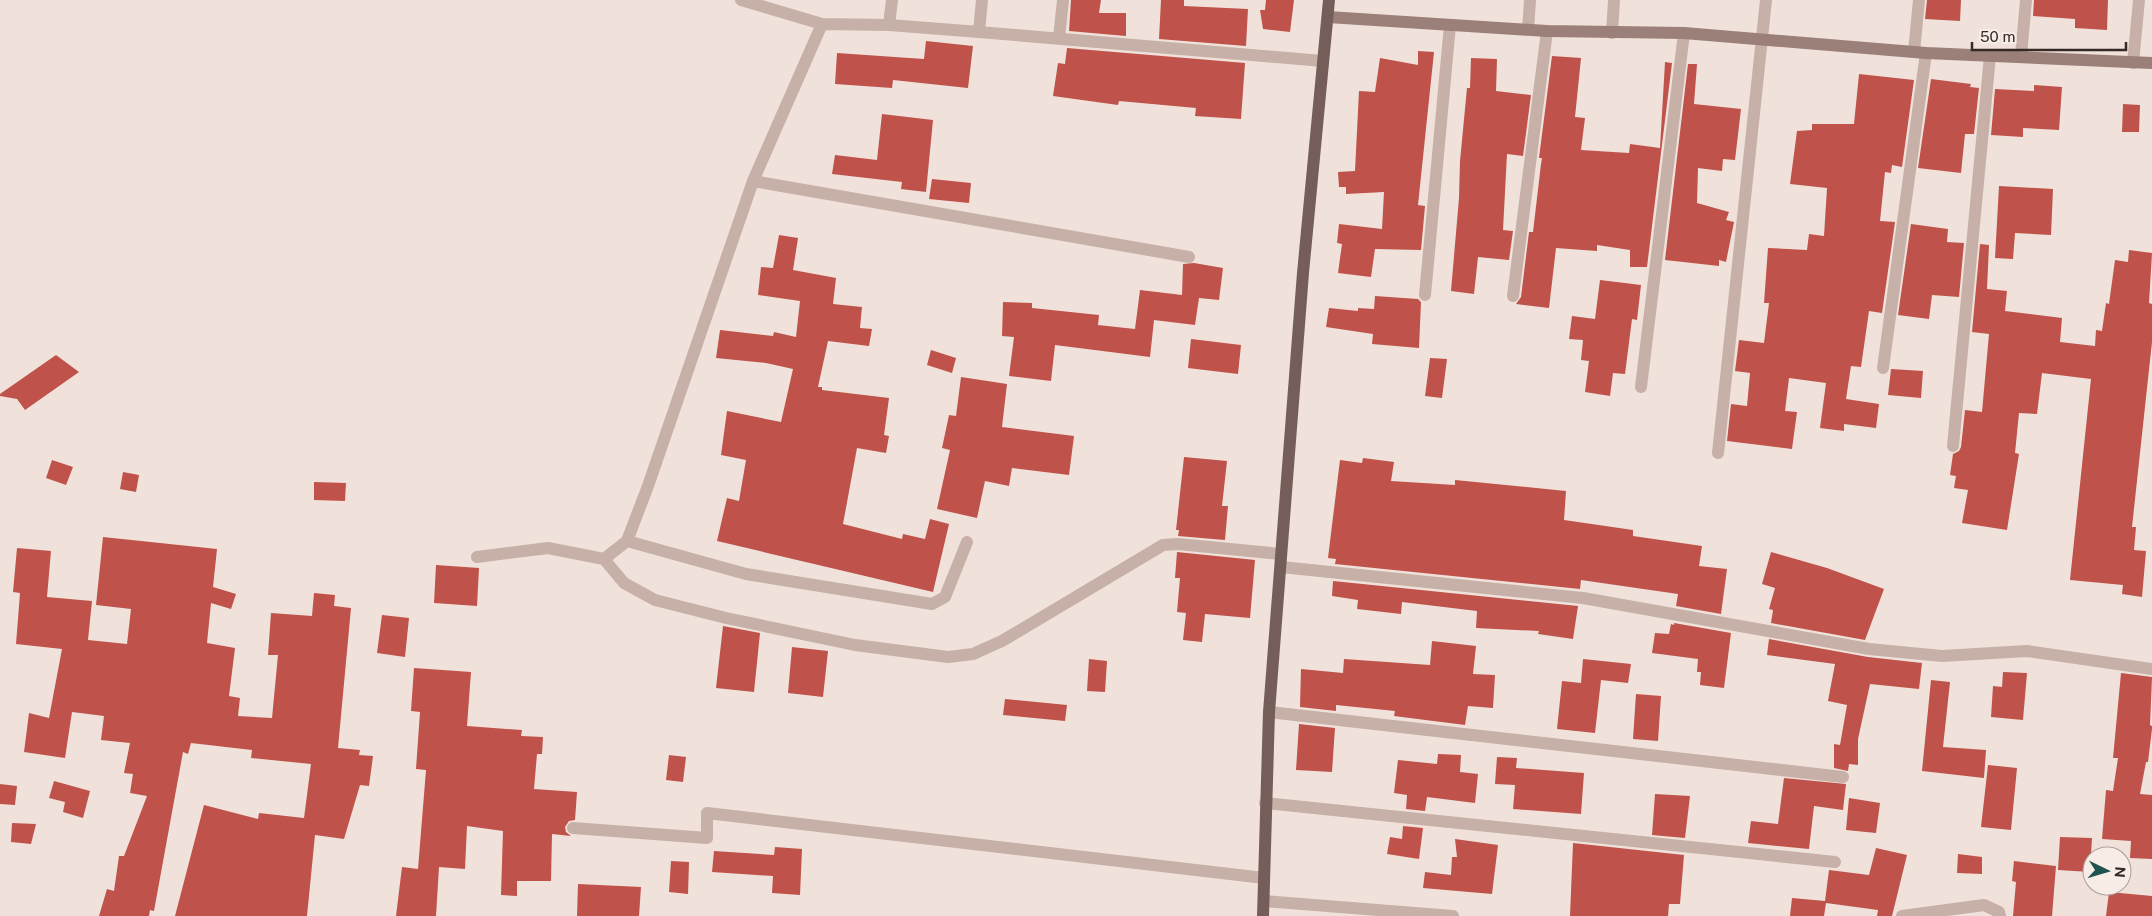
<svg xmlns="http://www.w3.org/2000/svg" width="2152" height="916" viewBox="0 0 2152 916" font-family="'Public Sans',sans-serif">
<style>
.building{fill:#bf524a}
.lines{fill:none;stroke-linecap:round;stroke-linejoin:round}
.street{stroke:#c7b0a7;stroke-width:12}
.secondary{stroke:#9b7f79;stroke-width:12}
.primary{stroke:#755e59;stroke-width:12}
</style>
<rect width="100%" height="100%" fill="#f0e2da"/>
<path class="building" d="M1071 0H1101L1099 13H1126V36L1069 31Z
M1161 0H1184V6L1248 9 1246 46 1159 39Z
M1266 0H1294L1290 32 1263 29 1260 10H1265Z
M1927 0H1961L1960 21 1925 19Z
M2034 0H2108L2107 30 2075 28V19L2033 16Z
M926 41 973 46 968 88 893 80 892 88 835 84 837 53 924 59Z
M1067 48 1245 63 1241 119 1195 116 1196 108 1119 101 1118 105 1053 96 1058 63 1065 64Z
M1418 51 1434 52 1418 205 1425 206 1421 250 1375 249 1371 277 1338 273 1342 244 1337 243 1339 224 1382 229 1384 192 1346 194V187H1339L1338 172 1355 171 1359 91 1375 92 1380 58 1418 65Z
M1552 56 1581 58 1575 117 1585 118 1581 150 1629 153 1630 144 1660 148 1665 62 1672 63 1647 267H1630V250L1597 245V251L1556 248 1549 308 1516 304 1521 297 1529 232H1533L1541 164 1542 158H1539Z
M1471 58 1497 59 1496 91 1531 95 1523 156 1507 154 1503 230 1513 231 1509 260 1478 257 1474 294 1451 291 1459 198 1460 161 1467 88H1470Z
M1688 64H1697L1694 104 1741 109 1735 160 1723 159 1722 171 1698 168 1697 203 1729 212 1726 220 1734 222 1726 262 1719 260V266L1665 260Z
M1859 74 1914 80 1902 167 1892 165 1891 173 1885 172 1880 221 1895 222 1882 313 1869 311 1861 367 1851 366 1846 399 1879 404 1876 428 1844 424V431L1820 428 1826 383 1789 378 1785 411 1797 412 1792 449 1727 441 1731 404 1747 406 1750 373 1735 371 1739 340 1764 343 1769 303H1764L1768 248 1807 250 1809 234 1824 236 1827 188 1790 184 1797 131 1812 130V124H1854Z
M1931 79 1971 84 1970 87 1979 88 1974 134H1965L1961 173 1918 168Z
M2034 85 2062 87 2059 130 2023 128V137L1991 135 1995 89 2034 91Z
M2123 104 2140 105 2139 132H2122Z
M882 114 933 120 926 192 901 189 902 182 832 174 835 155 877 160Z
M932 179 971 183 969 203 929 199Z
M1999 186 2053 189 2051 235 2015 233 2013 259 1995 258Z
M1911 224 1948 229 1947 242 1964 243 1959 297 1932 295 1929 319 1898 315Z
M779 235 798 238 793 270 836 278 833 304 862 307 860 328 872 329 869 346 828 341 818 387H822V390L889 398 884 435 889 436 886 453 857 448 843 524 902 539 903 534 925 539 930 519 949 524 933 592 717 541 727 498 739 501 746 460 721 455 727 411 781 422 793 369 766 363 716 358 720 330 773 336 774 332 796 337 800 301 758 295 761 267 773 268Z
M1980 244 1989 245 1987 289 2007 291 2005 311 2062 318 2060 342 2095 346 2096 330 2102 331 2106 303 2109 304 2115 260 2128 262 2129 250 2152 253 2149 303 2152 304V342L2132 527H2136L2134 550 2146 551 2142 597 2122 594 2123 585 2070 580 2091 379 2042 373 2037 414 2019 413 2015 453 2019 454 2007 530 1962 523 1968 490 1954 488 1956 476 1950 475 1953 454 1959 451 1961 447 1965 410 1982 412 1989 334 1972 332Z
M1194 263 1223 268 1219 300 1199 298 1195 325 1154 320 1150 357 1055 345 1051 381 1009 376 1014 337 1002 336 1003 302 1032 303V308L1099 315 1098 325 1135 329 1140 290 1182 295 1183 264Z
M1600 280 1641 285 1637 320 1632 319 1625 374 1613 373 1610 396 1585 392 1589 361 1581 360 1583 340 1569 339 1572 316 1595 319Z
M1375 296 1418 299 1421 302 1419 348 1372 344 1373 334 1326 327 1329 308 1358 311V308L1374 309Z
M1191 339 1241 345 1238 374 1188 368Z
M931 350 956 358 952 373 927 365Z
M56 355 79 372 25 410 17 399 0 396V394Z
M1430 358 1447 359 1442 398 1425 396Z
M1891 369 1923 371 1921 398 1888 395Z
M961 377 1007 384 1002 427 1074 436 1069 475 1012 468 1009 486 985 481 977 518 937 509 950 450 942 448 949 415 956 416Z
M1184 457 1227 461 1222 506H1228L1225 540 1178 536 1179 530H1176Z
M1363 458 1394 462 1391 481 1455 485V480L1566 491 1564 520 1633 530V536L1702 546 1699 566 1727 569 1721 614 1676 606 1678 594 1581 580 1580 589 1335 564 1336 559 1328 558 1340 460 1362 463Z
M52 460 73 467 66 485 46 478Z
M123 472 139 475 136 492 120 489Z
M314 482 346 483 345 501 314 500Z
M103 537 217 549 213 587 236 594 231 609 211 603 207 643 235 648 229 696 240 698 238 716 272 718 278 655H268L271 613 312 616 314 593 335 595 334 606 351 608 338 748 360 750 359 755 373 756 369 786 360 785 344 839 315 835 307 916H175L204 805 258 819 259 813 304 818 311 764 251 758 252 750 191 743 188 754 183 752 154 911 150 910 149 916H99L107 889 114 891 119 856H124L147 796 130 793 133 774 124 773 130 743 101 740 104 716 72 712 65 758 24 752 29 713 49 718 62 649 16 644 20 593 13 592 17 548 51 551 47 597 92 601 88 640 127 644 131 609 96 605Z
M1177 552 1255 560 1250 618 1205 614 1202 642 1183 640 1186 613 1177 612 1180 578H1175Z
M1771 552 1827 568 1884 589 1865 640 1771 623 1773 610 1769 609 1775 588 1762 584Z
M436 565 479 568 477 606 434 603Z
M1333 581 1578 606 1573 639 1538 634 1539 631 1476 628 1477 611 1402 602 1401 614 1357 609 1358 600 1332 596Z
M382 615 409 618 405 657 377 653Z
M1674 623 1731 633 1724 688 1700 685 1701 672H1697L1698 659 1652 653 1655 633 1669 634 1671 624 1674 625Z
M723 626 760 633 754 692 716 688Z
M1769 639 1868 657 1922 663 1919 689 1870 684 1858 739V765L1849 764 1848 771 1834 768V744L1840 745 1847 705 1828 701 1835 664 1767 655Z
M1432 641 1476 646 1473 674 1495 675 1493 708 1468 706 1465 725 1394 716 1395 711 1336 705V711L1300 707 1301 669 1343 673 1344 659 1430 665Z
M792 647 828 651 823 697 788 693Z
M1089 659 1107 661 1105 692 1087 691Z
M1583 659 1631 664 1628 683 1601 680 1595 733 1557 729 1562 681 1581 683Z
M414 668 471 672 467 726 522 730 521 736 543 737 542 754H537L534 789 577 792 575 820 569 821 565 827 566 832 571 836 552 834 551 881H517V896L501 895 503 831 467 826 465 869 439 867 436 916H396L402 867 418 869 426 770 416 769 420 712 411 711Z
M2003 672 2027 673 2023 720 1991 717 1993 686 2002 687Z
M2121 673 2152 677 2150 725 2152 726V729L2148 762H2146L2140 794 2152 795V859L2130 858 2131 841 2102 839 2106 790 2113 791 2118 758H2113Z
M1931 680 1950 682 1943 747 1986 750 1984 778 1922 771Z
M1636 694 1661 696 1658 741 1633 739Z
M1005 699 1067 705 1065 721 1003 715Z
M1299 724 1335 728 1332 772 1296 770Z
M1438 754 1461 755 1460 772 1478 774 1475 803 1427 797 1425 811 1406 809 1407 795 1394 793 1398 760 1437 764Z
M669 755 686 757 683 782 666 780Z
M1497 757 1517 758 1516 768 1584 773 1581 814 1513 809 1515 785 1495 784Z
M1988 765 2017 768 2011 830 1981 827Z
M1784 778 1846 784 1843 810 1814 806 1809 849 1748 843 1751 821 1778 824Z
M54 781 90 791 83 818 63 812 65 802 49 798Z
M0 784 17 786 15 805 0 804Z
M1655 794 1690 796 1685 838 1652 835Z
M1849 798 1880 803 1876 833 1846 830Z
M12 823 36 824 31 844 11 842Z
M1403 826 1423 828 1419 859 1387 854 1390 837 1402 839Z
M2060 837 2092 838 2090 872 2058 870Z
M1455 839 1498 845 1492 894 1423 888 1425 872 1451 875 1452 857H1457Z
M1573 843 1684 855 1680 904H1669L1668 916H1570Z
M775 847 802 849 800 895 772 893 773 876 712 872 714 851 774 855Z
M1876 848 1907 855 1892 916H1877L1878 910 1826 903 1824 916H1790L1792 898 1825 901 1829 870 1869 875Z
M1958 854 1982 857V874L1957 873Z
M671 861 689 862 688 894 669 892Z
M2014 861 2056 866 2052 916H2013L2016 882 2012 881Z
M578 884 641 887 639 916H577Z
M2109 892 2152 896V916H2106Z"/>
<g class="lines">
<path class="street" d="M741 0 822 24 889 25 979 32 1323 61
M889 25 892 0
M1528 30 1530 0
M979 32 982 0
M1612 33 1614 0
M1059 38 1063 0
M1914 52 1919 0
M2021 56 2026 0
M2133 63 2139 0
M753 181 1189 257
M1425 295 1450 25
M1513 296 1547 31
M1883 368 1926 53
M1641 387 1684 33
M1953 446 1990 56
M1718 453 1766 0
M627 541 746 574 932 604 945 597 967 542
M477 557 548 548 604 559 627 541 648 486 753 181 822 24
M604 559 624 583 655 600 726 618 855 645 948 657 973 654 1002 641 1163 545 1178 544 1281 554
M1281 567 1583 598 1869 649 1942 656 2027 651 2152 669
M1269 712 1843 777
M1265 803 1835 862
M573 828 707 838V813L1264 878
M1264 901 1453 916
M1902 916 1984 905 1999 912 2000 916"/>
<path class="secondary" d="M1328 17 1547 31 1684 33 1926 53 2152 63"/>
<path class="primary" d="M1263 916 1269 712 1303 273 1329 0"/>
</g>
<g transform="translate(2107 871) rotate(95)"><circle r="24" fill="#f8ede6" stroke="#aa9f9a"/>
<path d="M0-4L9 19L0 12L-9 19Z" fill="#1f534e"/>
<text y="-8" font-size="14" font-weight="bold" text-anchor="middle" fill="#342927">N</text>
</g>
<path d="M1972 42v8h154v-8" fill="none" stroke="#342927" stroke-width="2.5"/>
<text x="1980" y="42" font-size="15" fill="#342927" stroke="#f8ede6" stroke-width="4" paint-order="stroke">50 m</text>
</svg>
